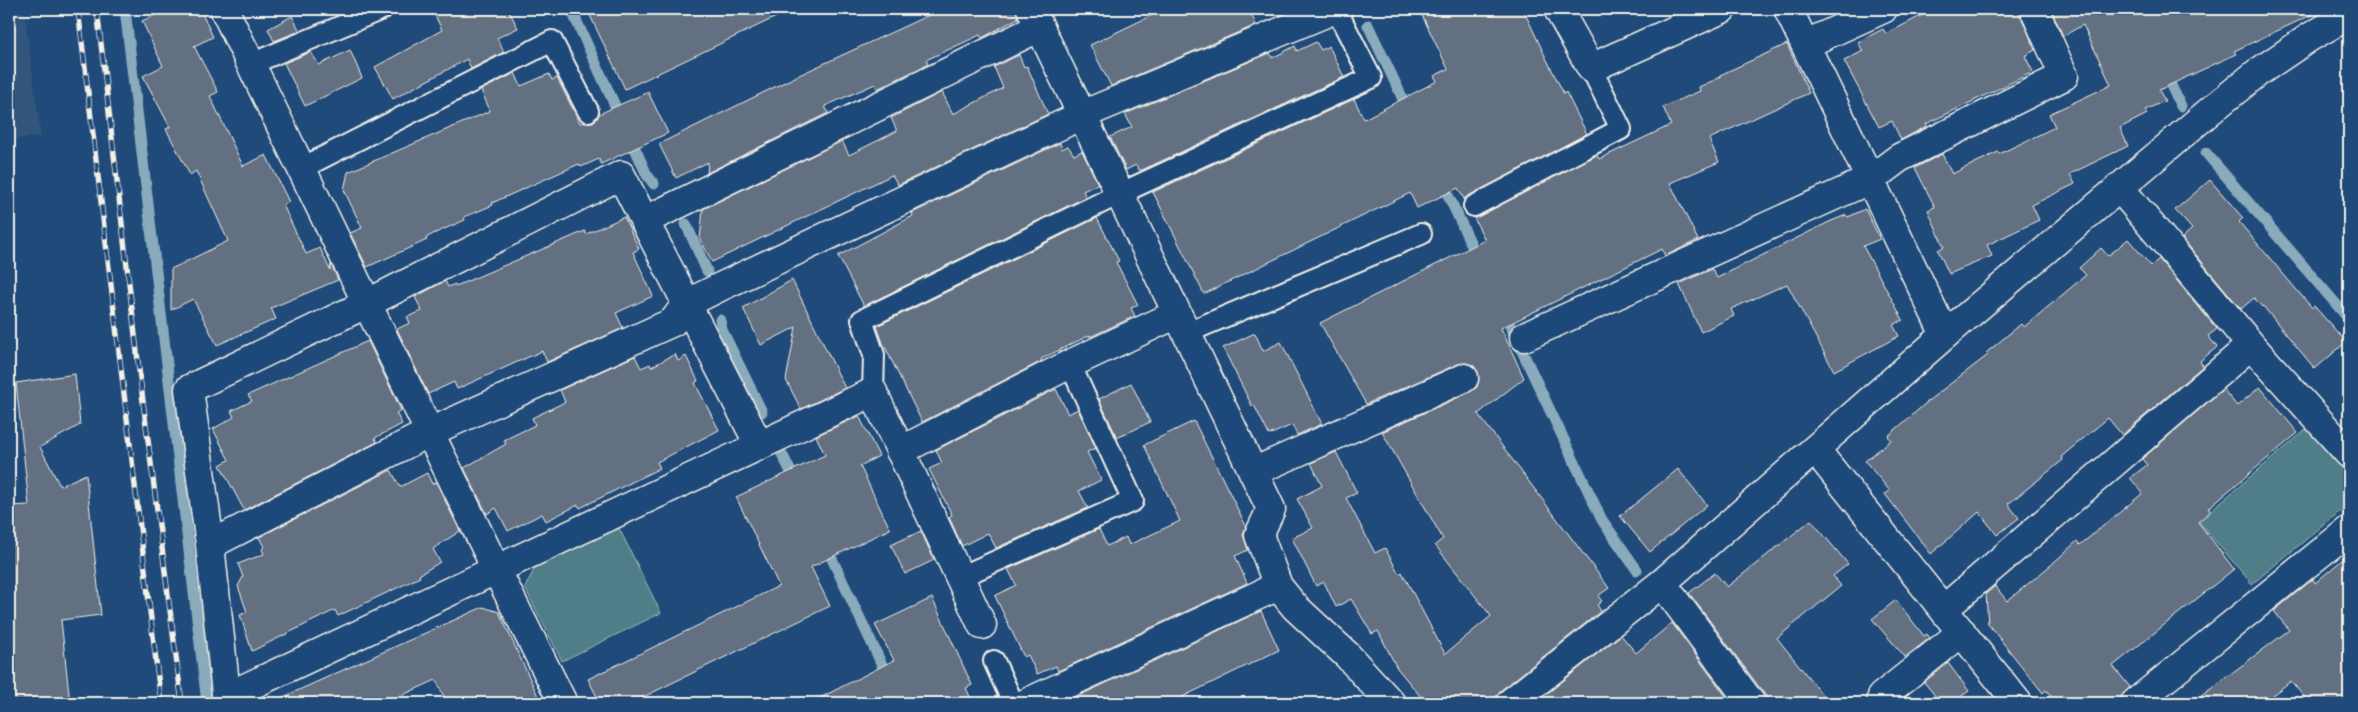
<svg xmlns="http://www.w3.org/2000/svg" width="2358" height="712" viewBox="0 0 2358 712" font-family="'Gochi Hand',sans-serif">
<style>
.built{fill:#33557c}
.green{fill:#4f7e88;stroke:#a2b8b8}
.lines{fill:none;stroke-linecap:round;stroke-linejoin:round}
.stream{stroke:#8aabbc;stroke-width:11}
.building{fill:#627082;stroke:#f4f1e8}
.lane-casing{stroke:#f4f1e8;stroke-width:24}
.street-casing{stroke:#f4f1e8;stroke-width:31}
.lane{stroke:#1f4a7a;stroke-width:20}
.street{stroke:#1f4a7a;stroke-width:28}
.rail-casing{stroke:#f4f1e8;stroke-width:5.5}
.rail{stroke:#1f4a7a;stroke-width:4;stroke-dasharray:11;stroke-linecap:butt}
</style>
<rect width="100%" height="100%" fill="#1f4a7a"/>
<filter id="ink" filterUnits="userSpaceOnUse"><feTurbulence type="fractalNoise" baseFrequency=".02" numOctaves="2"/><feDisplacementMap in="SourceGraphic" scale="10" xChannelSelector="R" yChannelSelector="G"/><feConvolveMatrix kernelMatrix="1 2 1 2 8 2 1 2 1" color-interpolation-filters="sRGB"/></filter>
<g filter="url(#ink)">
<path class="built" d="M9 9H24L41 137 9 139Z"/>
<path class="green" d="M2308 428 2349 470V504L2252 584 2198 521Z
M619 528 661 613 562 661 525 588 535 567Z"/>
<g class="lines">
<path class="stream" d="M125 9 207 703
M571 9 622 121
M1368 25 1409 112
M2164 71 2181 106
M629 135 647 175 654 184
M2206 153 2349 319
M1441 180 1478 259
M686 224 707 271
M1503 311 1602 520 1637 570
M720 320 722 330 762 412
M780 450 797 484
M825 544 900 703"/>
</g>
<path class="building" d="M169 9H200L213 37 194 46 218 92 210 96 243 166 266 155 289 202 283 205 306 254 320 248 330 270 331 264 338 280 271 308 276 319 217 345 193 299 171 310V269L228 241 196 171 190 175 166 129 170 127 143 76 163 66 142 21Z
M432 9H508L518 28 497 38 504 52 471 69 467 59 393 99 375 67 442 30Z
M587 9H793L625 89Z
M942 9H1016L1018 18 982 38 980 35 926 60 928 64 877 89 875 84 825 106 828 113 707 173 708 162 676 178 659 144 797 76Z
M1165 9H1249L1256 25 1111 86 1090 45Z
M1419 9H1523L1546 58 1564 94 1566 92 1587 134 1464 199 1458 188 1417 208 1410 193 1204 294 1153 192 1354 99 1364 119 1437 81 1434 76 1448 69Z
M1934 9H2019L2035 50 2025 56 2033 72 1926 124 1927 126 1901 140 1892 121 1879 127 1844 61 1863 51 1858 42 1883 29 1886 34Z
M2051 9H2324L2234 51 2236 54 2159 90 2165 101 2145 110 2147 114 2120 128 2128 146 2070 174 2075 184 2032 205 2039 220 1987 245 1992 256 1949 274 1938 250 1944 247 1928 210 1935 207 1915 168 1942 154 1952 174 1998 152 1999 154 2055 127 2049 114 2111 85 2083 25 2063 36Z
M292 16 300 31 274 41 268 29Z
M1316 42 1321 50 1329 46 1344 77 1142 170H1139L1136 165 1126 170 1110 137 1132 127 1125 114 1270 53 1272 58 1295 46 1297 51Z
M1787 44 1809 93 1709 139 1719 162 1670 183 1698 240 1665 256 1662 249 1501 328 1524 378 1478 414 1609 588 1598 596 1602 601 1597 605 1601 611 1500 691 1496 697 1495 703H1426L1397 668 1378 631 1372 634 1351 599 1336 607 1324 582 1316 586 1292 538 1313 528 1297 499 1322 486 1311 463 1336 452 1357 493 1346 498 1375 553 1385 548 1399 574 1402 572 1445 654 1491 616 1435 545 1443 539 1382 432 1470 392 1477 387 1479 380 1478 372 1473 365 1466 363 1458 364 1366 404 1320 323 1485 240 1474 218 1597 155 1599 159 1671 125 1663 107 1700 91 1699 87 1721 77 1720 75Z
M350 50 362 78 305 106 284 63 311 52 319 65Z
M1019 55 1024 67 1027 66 1048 114 898 185 892 175 712 262 700 239 703 209 842 141 849 155 897 131 891 118 942 92 953 114 1003 88 994 67Z
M515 73 521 86 549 74 552 80 557 78 580 123 593 122 599 114 648 92 668 133 601 164 599 159 581 167 579 164 492 203 493 205 464 217 465 220 433 234 426 238 427 240 367 267 350 233 362 228 344 190 348 172 490 111 481 90Z
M1060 143 1062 149 1068 146 1074 155 1082 151 1098 184 1083 191 1086 197 864 306 838 256 913 216 912 213Z
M2210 180 2243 218 2239 222 2312 308 2314 306 2346 342 2315 369 2263 306 2262 307 2254 298 2241 309 2182 238 2192 229 2175 210Z
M1865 209 1880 239 1863 246 1903 320 1893 325 1899 336 1834 371 1787 284 1731 309 1734 316 1701 332 1679 284 1712 269 1717 278 1829 222 1846 215 1848 217Z
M624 217 639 249 633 252 653 296 616 313 623 328 547 362 542 351 457 389 454 382 428 394 397 329 410 323 407 317 422 311 415 297 445 281 448 287 455 284 456 286 585 231 586 234Z
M1097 218 1119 261 1116 262 1138 305 1131 308 1135 316 1090 337V335L1041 359 1042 361 922 422 883 343 877 326Z
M2128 239 2151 266 2159 259 2217 329 2208 336 2217 347 2200 361 2203 366 2122 435 2108 418 2061 457 2063 460 2008 504 2019 518 1997 535 1979 512 1931 554 1885 494 1890 491 1865 461 1891 440 1888 436 1933 397 1988 355 1986 353 2021 324 2024 327 2086 275 2079 268 2101 248 2108 256Z
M792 280 845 388 801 409 786 380 796 327 761 345 743 308Z
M1255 333 1263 351 1281 342 1322 424 1297 435 1292 425 1269 435 1254 405 1252 406 1223 348Z
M368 341 399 406 401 410 396 413 402 424 375 438 377 442 244 510 220 465 229 460 213 429 234 417 231 411 252 401 248 395Z
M675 354 678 361 686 356 698 381 695 383 719 430 657 462 660 468 580 508 578 505 546 521 542 514 508 531 496 508 487 514 464 468 506 444 504 440 535 425 532 418 565 402 560 390 635 356 641 368 650 364 651 367Z
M75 374 80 425 40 447 60 486 86 474 101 615 61 620 70 703H9V506L29 505 16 383Z
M1131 383 1150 422 1117 438 1099 399Z
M2260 387 2298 433 2208 508 2211 511 2198 522 2234 569 2113 666 2130 687 2121 697 2120 703H2057L2046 690 2043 693 1988 624 1986 594 1995 586 2007 601 2051 565 2077 541 2080 545 2143 493 2130 478 2147 465 2142 459 2223 389 2237 406Z
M1056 389 1068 414 1078 409 1096 448 1087 452 1101 480 1079 491 1088 508 996 548 988 533 962 546 949 517 952 515 929 469 942 463 936 450Z
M859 416 879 456 860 466 890 529 811 567 830 606 631 703H600L588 679 779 586 736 497 825 455 816 436Z
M1194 421 1246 526 1243 535 1248 550 1235 556 1247 583 1058 671 1056 666 1037 674 1028 655 1024 657 995 596 1016 585 1008 569 1099 529 1107 546 1126 537 1129 545 1180 521 1144 445Z
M1678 469 1707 505 1650 552 1620 516Z
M391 470 400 487 427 473 432 484 436 482 460 531 433 549 440 562 419 575 420 577 338 616 335 610 252 651 240 615 247 612 238 586 243 577 238 564 264 554 262 549 264 547 259 537Z
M1811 520 1848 564 1833 576 1841 586 1777 638 1829 703H1771L1689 593 1715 573 1727 587Z
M921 531 934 560 905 574 891 545Z
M2349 554V703H2309L2291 681 2262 703H2192L2289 630 2274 611 2313 579 2315 583Z
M932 598 972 685 966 688 973 703H810L894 660 875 625Z
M1896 600 1924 636 1927 634 1930 638 1905 657 1872 619Z
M483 607 499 612 538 696 522 703H447L436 680 385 703H270Z
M1261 611 1279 650 1170 703H1075L1072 699Z
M1672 623 1728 699 1722 703H1535L1621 635 1636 653Z
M1948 663 1969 691 1952 703H1941L1924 682Z"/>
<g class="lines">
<defs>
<path id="lane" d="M251 64 382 9
M302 168 552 41 588 111
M1474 206 1621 129 1591 68
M1186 333 1421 234
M873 392 874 355 862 320 1119 194 1371 78 1336 9
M960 577 1133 501 1070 364
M994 661 1013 703"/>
<path id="street" d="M224 9 496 569 563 703
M1031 9 1271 509 1259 535 1278 586 1295 607 1347 655 1391 703
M1558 9 1591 68 1722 9
M1788 9 1945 335
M1806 44 1883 9
M2119 187 2251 345 2349 454
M644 221 1040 27
M1524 337 1871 179 1899 158 2064 76 2034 9
M1815 449 2018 703
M900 451 1070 364 1177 314
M1253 472 1464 378
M210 545 430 432 673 322 686 304 720 287 1082 115 1335 9
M1662 583 1751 703
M1944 609 2251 345
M226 697 873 392 982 625
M227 703 210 545 189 389 368 303 621 175 759 445
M1026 703 1278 586
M1510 703 1662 583 1945 335 2210 111 2257 73 2310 37 2349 15
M1881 703 1882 696 1962 632
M2135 703 2349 530"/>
</defs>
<use href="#lane" class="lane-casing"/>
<use href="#street" class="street-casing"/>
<use href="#lane" class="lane"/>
<use href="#street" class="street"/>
<defs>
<path id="rail" d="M78 9 161 703
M97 9 140 378 182 703"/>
</defs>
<use href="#rail" class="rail-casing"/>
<use href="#rail" class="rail"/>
</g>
</g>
<rect width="2358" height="712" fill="none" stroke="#1f4a7a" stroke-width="30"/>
<rect x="15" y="15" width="2328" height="682" fill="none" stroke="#f4f1e8" stroke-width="2" filter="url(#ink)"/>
</svg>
